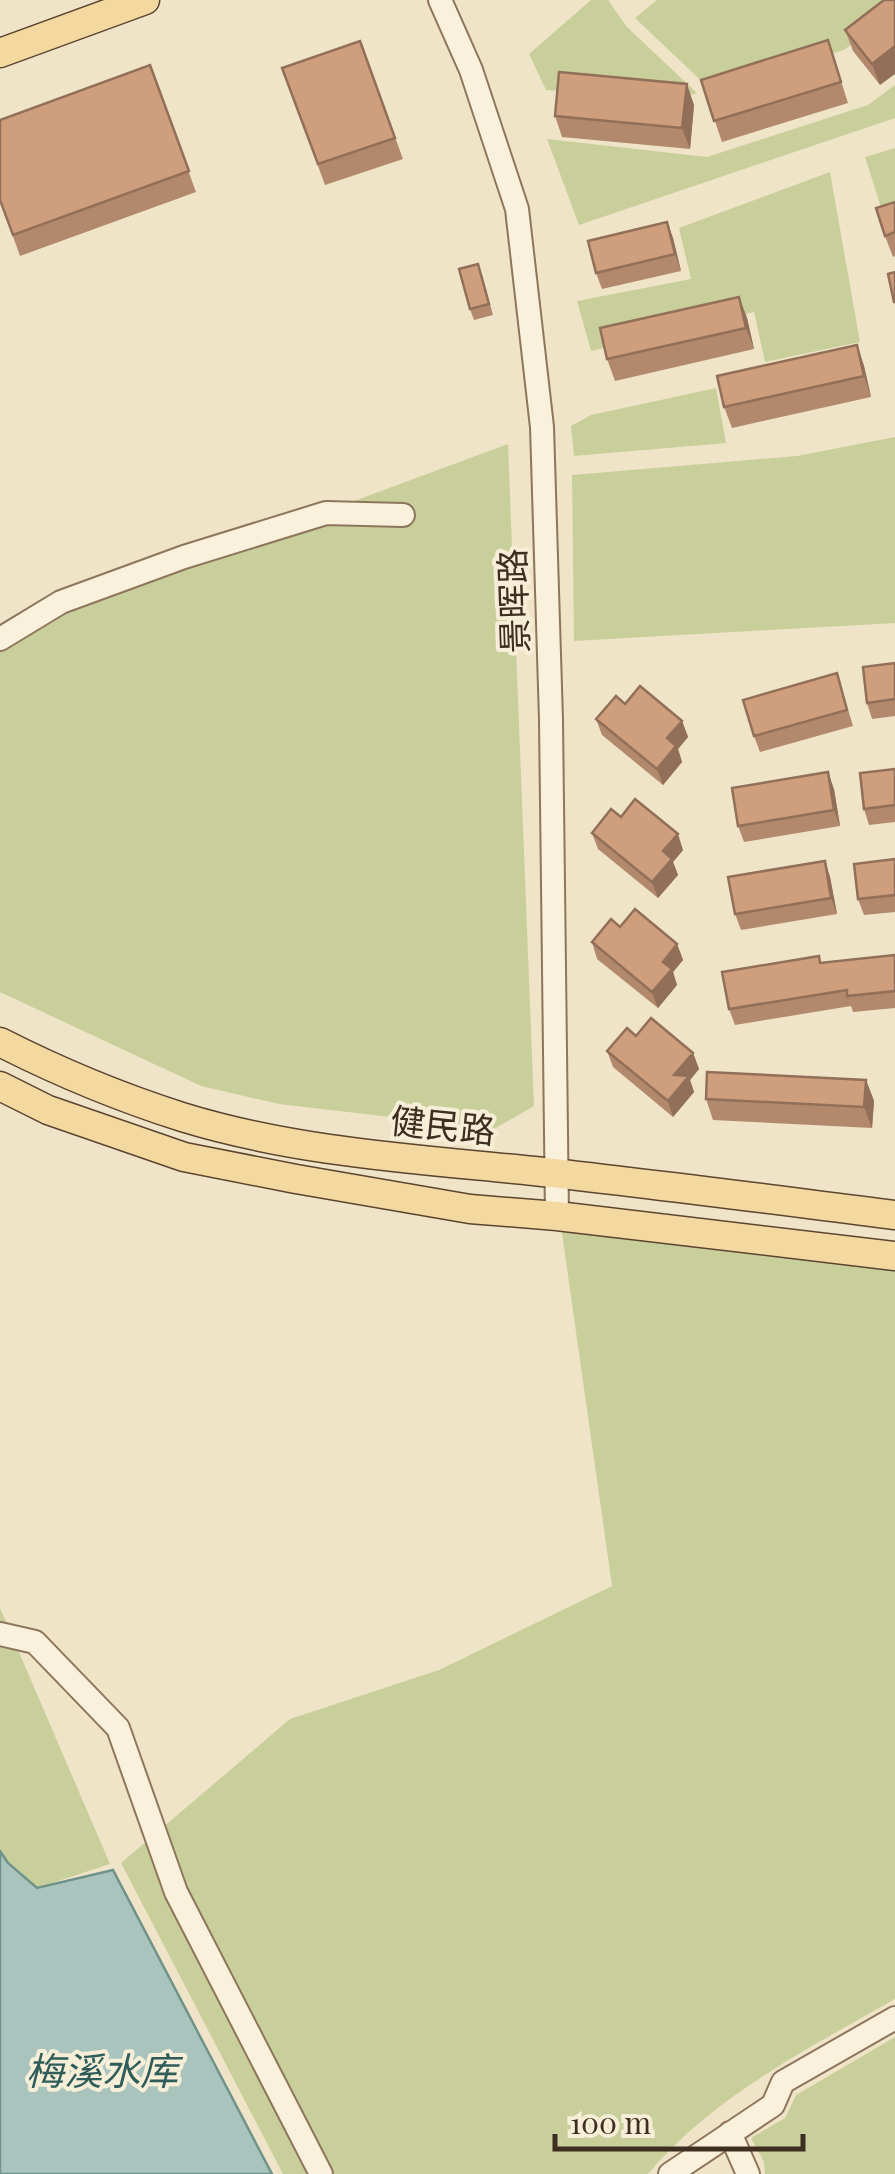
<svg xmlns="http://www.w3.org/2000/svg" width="895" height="2174" viewBox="0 0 895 2174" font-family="'Playfair Display','Noto Sans SC',serif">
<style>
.green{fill:#c9cf9b}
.water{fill:#a9c4bc;stroke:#6f938a;stroke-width:2.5}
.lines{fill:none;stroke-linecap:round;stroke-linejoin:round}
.minor-casing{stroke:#8d765c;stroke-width:26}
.major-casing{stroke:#5b4430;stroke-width:31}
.minor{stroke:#faf1dc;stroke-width:22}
.major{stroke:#f3d9a0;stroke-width:28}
.wall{fill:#b2896c}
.shaded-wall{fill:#916f58}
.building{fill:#cf9f7d;stroke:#916f58;stroke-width:2.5}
.labels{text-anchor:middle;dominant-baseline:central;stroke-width:8;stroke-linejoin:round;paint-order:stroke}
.street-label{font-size:35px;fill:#3d2e20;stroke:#f7eed8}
.water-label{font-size:38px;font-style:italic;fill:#2f5d5a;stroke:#f7eed8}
</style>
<rect width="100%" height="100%" fill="#f0e4c8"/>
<path class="green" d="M591 0H608L627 27 697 93 681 99 546 90 529 54Z
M657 0H895V10L844 50 713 92 635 18Z
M895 85V118L579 225 547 139 707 157 868 105Z
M895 148V223L887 226 865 157Z
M830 172 860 342 765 362 754 312 591 351 577 301 691 279 679 228Z
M716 388 726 443 574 456 571 426 591 415Z
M895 437V623L574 641 572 475 797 456Z
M508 444 534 1106 494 1129 279 1104 201 1086 0 992V632Z
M561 1226 895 1265V1999C809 2048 712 2097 648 2174H283L121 1863 290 1719 439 1670 612 1586Z
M0 1608 110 1864 37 1888 8 1862 0 1851Z
M895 2037V2174H765L764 2162 751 2138 785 2118 796 2095Z"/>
<path class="water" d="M0 1851 8 1863 37 1888 113 1870 272 2174H0Z"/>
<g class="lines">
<defs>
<path id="minor" d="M440 0 471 70 517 209 542 427 551 720 557 1216
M0 639 61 602 184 557 326 513 403 515
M0 1634 35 1642 118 1728 176 1892 321 2174
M730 2133 748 2174
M670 2174 773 2105 783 2082 895 2018"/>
<path id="major" d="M0 53 145 0
M0 1042C59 1072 119 1097 182 1117 295 1152 416 1159 534 1171 654 1184 775 1200 895 1215
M0 1086 48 1110 184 1157 296 1179 470 1209 557 1216 895 1256"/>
</defs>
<use href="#minor" class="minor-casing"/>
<use href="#major" class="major-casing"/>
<use href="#minor" class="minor"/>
<use href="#major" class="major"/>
</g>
<path class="wall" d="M884 0 880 85 853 51 845 30Z
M828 40 848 103 722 142 701 80Z
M360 41 403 159 325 185 282 68Z
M150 65 196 192 20 256 0 200Z
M694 105 690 149 562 137 555 116Z
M895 202V256L893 257 885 236Z
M667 222 673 238 681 271 602 289 596 273Z
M482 275 493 315 474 320 470 309Z
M739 297 747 318 754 349 615 381 607 359Z
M857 345 864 366 871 397 732 428 724 407Z
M895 663V716L872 719 867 703Z
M837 673 853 726 760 752 754 736Z
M625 704 682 721 688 737 678 749 682 762 663 785 602 735 596 719Z
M895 769V822L869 825 864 809Z
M834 789 840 826 744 842 738 826Z
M592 833 683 850 673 862 678 875 658 898 598 849Z
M895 859V912L864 915 858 899Z
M825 861 830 877 837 914 741 930 735 914Z
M592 942 677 944 683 960 673 972 677 985 658 1008 597 959Z
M895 955V1008L853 1012 851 1006 735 1025 729 1009 819 956 821 963Z
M636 1036 693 1053 699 1069 690 1080 694 1092 673 1117 613 1067 607 1051Z
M866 1080 874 1101 872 1128 713 1120 706 1099Z"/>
<path class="shaded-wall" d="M895 46V74L880 85 872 64Z
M687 84 694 105 690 149 682 128Z
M667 222 673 238 681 271 675 254Z
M739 297 747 318 754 349 746 328Z
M857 345 864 366 871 397 864 376Z
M682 721 688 737 678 749 682 762 663 785 657 769 667 738Z
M828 772 834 789 840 826 834 810Z
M678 834 683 850 673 862 678 875 658 898 652 882 663 851Z
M825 861 830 877 837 914 831 898Z
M677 944 683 960 673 972 677 985 658 1008 652 992 663 962Z
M693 1053 699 1069 690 1080 694 1092 673 1117 668 1101 674 1075Z
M866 1080 874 1101 872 1128 864 1107Z"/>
<path class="building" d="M884 0H895V46L872 64 845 30Z
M828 40 841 82 714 121 701 80Z
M360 41 395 138 318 164 282 68Z
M150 65 189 171 13 235 0 200V120Z
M559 72 687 84 682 128 555 116Z
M895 202V232L885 236 876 208Z
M667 222 675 254 596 273 588 241Z
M478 264 489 304 470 309 459 269Z
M895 272V302H894L888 274Z
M739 297 746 328 607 359 600 328Z
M857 345 864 376 724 407 717 376Z
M895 663V699L867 703 863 667Z
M837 673 847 710 754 736 743 700Z
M640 686 682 721 667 738 676 746 657 769 596 719 616 696 625 704Z
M895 769V805L864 809 860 773Z
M828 772 834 810 738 826 732 788Z
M635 799 678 834 663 851 672 859 652 882 592 833 611 809 621 817Z
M895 859V895L858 899 854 864Z
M825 861 831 898 735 914 728 877Z
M635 909 677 944 663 962 672 969 652 992 592 942 611 919 620 927Z
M895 955V991L847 996V990L729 1009 722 972 819 956 820 963Z
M651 1018 693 1053 674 1075 689 1076 668 1101 607 1051 627 1028 636 1036Z
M707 1072 866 1080 864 1107 706 1099Z"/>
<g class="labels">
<g class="street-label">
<text transform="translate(512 601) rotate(-92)">景晖路</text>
<text transform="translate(443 1124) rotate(6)">健民路</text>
</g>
<g class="water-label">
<text x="102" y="2069">梅溪水库</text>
</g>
</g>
<path d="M555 2134v15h248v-15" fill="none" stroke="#3d2e20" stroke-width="5"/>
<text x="570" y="2134" font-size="30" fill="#3d2e20" stroke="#f7eed8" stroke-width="8" paint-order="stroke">100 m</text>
</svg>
